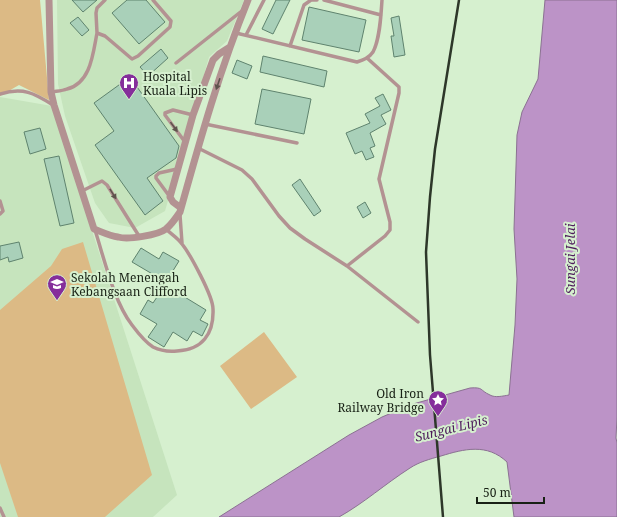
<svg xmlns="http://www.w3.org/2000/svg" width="617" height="517" viewBox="0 0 617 517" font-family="'Noto Serif',serif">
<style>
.built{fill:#c6e4bd}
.green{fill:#dcba85}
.water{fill:#bc93c7;stroke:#8b7192}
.building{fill:#a9d0b9;stroke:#5f836e}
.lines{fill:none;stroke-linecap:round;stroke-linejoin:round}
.lane{stroke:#b39292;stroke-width:3.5}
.street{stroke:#b39292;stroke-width:7}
.rail{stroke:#2d3729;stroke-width:2.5}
.oneway{fill:#5e544d}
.labels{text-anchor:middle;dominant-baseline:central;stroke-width:4;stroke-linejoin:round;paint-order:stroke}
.poi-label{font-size:12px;fill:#182115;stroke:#d6f0cf;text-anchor:start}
.water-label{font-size:13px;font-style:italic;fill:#4e1c5c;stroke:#d6f0cf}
</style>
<rect width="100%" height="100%" fill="#d6f0cf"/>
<path class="built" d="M57 0H244L227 41 209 57 165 211 135 228 109 223 95 203 65 116 58 84Z
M0 97 52 106 177 495 153 517H0Z"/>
<path class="green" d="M0 0H40L49 100 19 85 0 96Z
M83 242 152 475 105 517H18L0 463V310L51 266 62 249Z
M264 332 297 377 251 409 220 366Z"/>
<path class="water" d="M545 0H617V417L616 438 617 443V517H514L507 462C487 443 464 449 441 456 430 459 419 462 410 468 385 484 364 503 339 517H219L349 435 382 417 413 404 470 388C484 387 479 390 490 395 495 398 503 396 509 395L515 325 517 279 514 229 517 135 522 112 538 79Z"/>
<path class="building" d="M72 0H97L83 12Z
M127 0H146L165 22 139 44 112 13Z
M276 0H290L273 34 262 29Z
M309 7 366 20 359 52 302 40Z
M399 16 405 55 394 57 391 36H394L391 18Z
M78 17 89 30 82 36 70 23Z
M161 49 168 58 148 76 140 67Z
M263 56 327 71 324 87 260 72Z
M237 60 252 66 247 79 232 73Z
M130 77 179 146 176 158 147 178 163 201 145 215 95 145 114 131 94 103Z
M262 89 311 99 304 134 255 124Z
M383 94 391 110 381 115 386 124 370 133 375 146 370 148 374 157 366 160 362 151 355 154 346 133 370 123 365 114 380 106 375 98Z
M40 128 46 149 30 154 24 132Z
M59 156 74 223 60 226 44 159Z
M300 179 321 211 314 216 292 185Z
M365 202 371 213 363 218 357 207Z
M19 242 23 258 9 262 8 257 0 260V246Z
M141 248 159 259 163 252 179 261 166 282 132 262Z
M165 285 206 310 200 320 208 324 202 336 193 331 187 341 173 332 164 347 148 337 157 324 140 314 148 300 153 303Z"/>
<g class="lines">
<path class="lane" d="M324 0 381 15
M97 33 96 13 97 8 105 0
M236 33 357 62C363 60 369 58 373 52 380 39 381 15 382 0
M246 35 264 0
M290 46 304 5 311 0H317
M176 63 243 10
M51 92C57 91 62 91 67 89 91 83 93 53 97 33L105 36 132 59 138 56 170 27 171 21 153 0
M0 94C23 87 34 93 53 105
M205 124 297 143
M185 142 165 115V113L173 110 193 115
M198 148 242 170 252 179 279 216 290 228 305 239 347 266 418 322
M82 191 102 181 107 185 139 236
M170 197 156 178V176L159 173 177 169
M0 201 3 211 0 214
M180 215 182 243
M95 230C104 258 114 302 132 325 138 333 145 342 153 347 161 351 168 352 177 351 202 350 214 334 213 309 213 296 190 254 182 244 178 238 171 234 166 229
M347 266 385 236 390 230V222L379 179 399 93V87L367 58
M0 508 4 517"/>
<path class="street" d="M49 0 51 92 54 105 94 229C102 232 110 236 118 237 128 240 158 235 166 229 172 224 176 218 180 212 200 140 220 69 248 0
M181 208 173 202 170 197 193 115 213 60 219 54 230 47"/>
<path class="rail" d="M443 517 430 355 426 252 430 197 435 149 459 0"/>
</g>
<defs><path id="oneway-solid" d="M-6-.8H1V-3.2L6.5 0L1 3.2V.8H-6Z"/></defs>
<g class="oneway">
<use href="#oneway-solid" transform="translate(218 84) rotate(109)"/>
<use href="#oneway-solid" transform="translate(174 127) rotate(54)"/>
<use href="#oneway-solid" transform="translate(113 194) rotate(58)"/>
</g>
<defs>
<symbol id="hospital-pin" viewBox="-11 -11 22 30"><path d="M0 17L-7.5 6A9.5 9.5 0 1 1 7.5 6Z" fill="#852e9b" stroke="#d6f0cf"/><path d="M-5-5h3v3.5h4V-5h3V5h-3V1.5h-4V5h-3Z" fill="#fff"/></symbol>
<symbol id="school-pin" viewBox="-11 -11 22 30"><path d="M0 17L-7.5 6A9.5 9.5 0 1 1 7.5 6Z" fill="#852e9b" stroke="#d6f0cf"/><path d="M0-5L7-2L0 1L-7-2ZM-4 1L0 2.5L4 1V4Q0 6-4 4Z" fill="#fff"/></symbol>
<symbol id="sight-pin" viewBox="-11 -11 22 30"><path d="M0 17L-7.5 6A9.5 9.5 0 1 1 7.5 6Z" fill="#852e9b" stroke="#d6f0cf"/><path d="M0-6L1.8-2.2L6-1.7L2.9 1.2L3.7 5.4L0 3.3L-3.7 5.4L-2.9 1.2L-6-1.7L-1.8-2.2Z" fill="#fff"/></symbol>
</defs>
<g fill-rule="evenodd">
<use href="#hospital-pin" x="118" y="72" width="22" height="30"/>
<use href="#school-pin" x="46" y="273" width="22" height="30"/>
<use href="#sight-pin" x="427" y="389" width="22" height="30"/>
</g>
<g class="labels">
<g class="poi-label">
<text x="143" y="76">Hospital<tspan x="143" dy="14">Kuala Lipis</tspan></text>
<text x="71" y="277">Sekolah Menengah<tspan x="71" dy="14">Kebangsaan Clifford</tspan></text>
<text x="424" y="393" text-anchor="end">Old Iron<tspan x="424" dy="14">Railway Bridge</tspan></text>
</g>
<g class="water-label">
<text transform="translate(570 259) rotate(-90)">Sungai Jelai</text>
<text transform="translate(451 428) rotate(-14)">Sungai Lipis</text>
</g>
</g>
<path d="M477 497v6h67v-6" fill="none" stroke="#182115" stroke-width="2"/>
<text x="483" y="497" font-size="12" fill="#182115" stroke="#d6f0cf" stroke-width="3" paint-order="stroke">50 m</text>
</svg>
